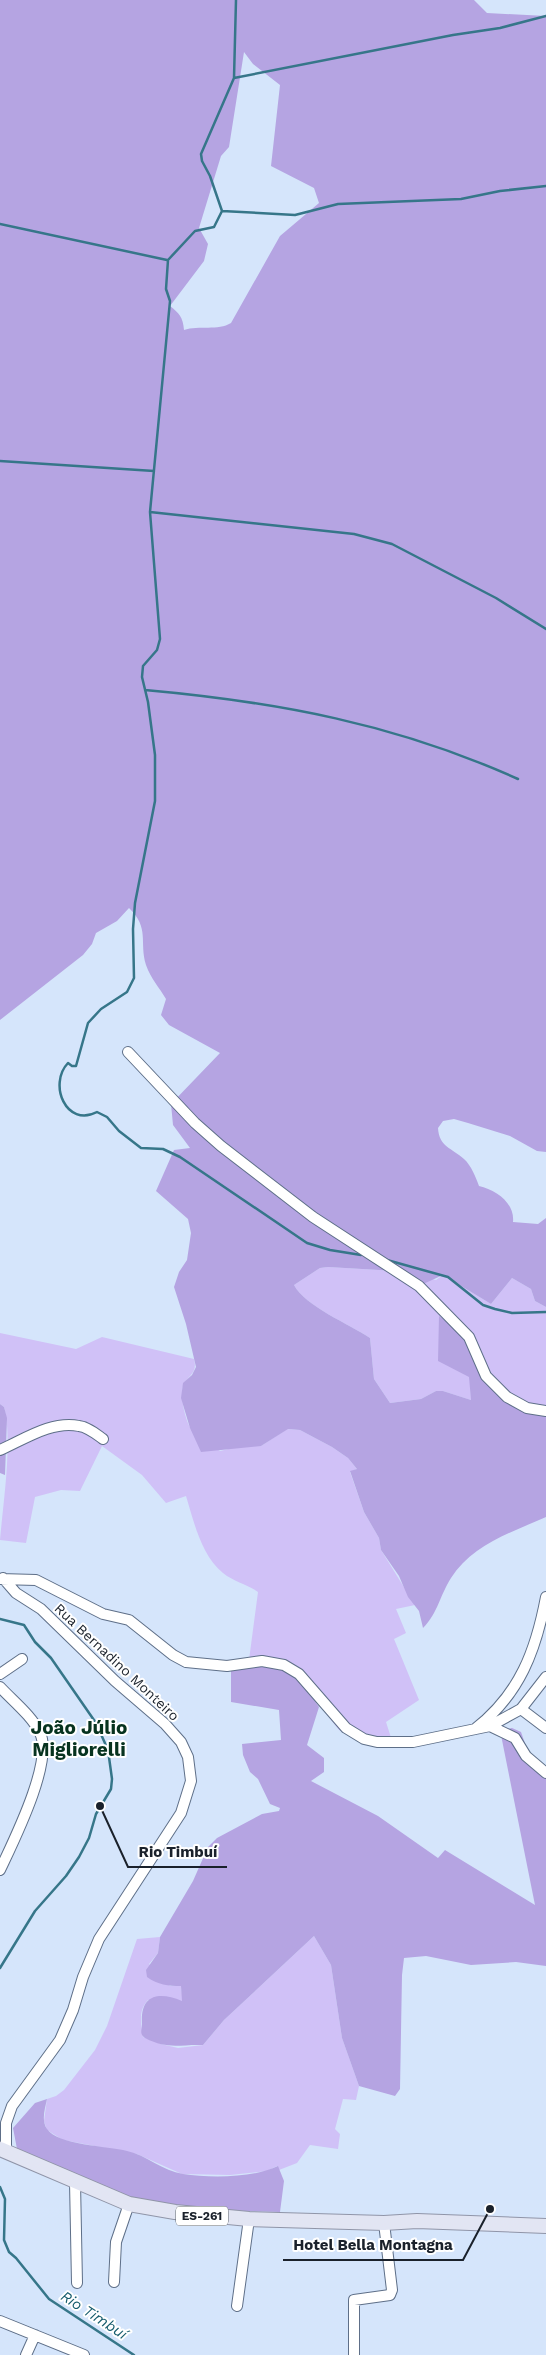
<svg xmlns="http://www.w3.org/2000/svg" width="546" height="2355" viewBox="0 0 546 2355" font-family="'Work Sans',sans-serif">
<style>
.green{fill:#d0c1f7}
.forest{fill:#b5a4e2;fill-rule:evenodd}
.lines{fill:none;stroke-linecap:round;stroke-linejoin:round}
.stream{stroke:#367689;stroke-width:2.5}
.minor-casing{stroke:#5e6f88;stroke-width:12}
.major-casing{stroke:#9095a8;stroke-width:16}
.minor{stroke:#fff;stroke-width:10}
.major{stroke:#e2e5f3;stroke-width:14}
.labels{text-anchor:middle;dominant-baseline:central;stroke-width:4;stroke-linejoin:round;paint-order:stroke}
.shield{fill:#fff;stroke:#5f646b;stroke-width:1}
.shield-label{font-size:12px;font-weight:bold;fill:#1a212b}
.street-label{font-size:14px;fill:#1a212b;stroke:#fff}
.water-label{font-size:15px;font-style:italic;fill:#155c6d;stroke:#fff}
.district-label{font-size:19px;font-weight:bold;fill:#07331f;stroke:#fff}
.leader{fill:none;stroke:#1a212b;stroke-width:2}
.callout-dot{fill:#1a212b;stroke:#fff;stroke-width:2}
.callout-label{font-size:15px;text-anchor:middle;font-weight:bold;fill:#1a212b;stroke:#fff;stroke-width:4;stroke-linejoin:round;paint-order:stroke}
</style>
<rect width="100%" height="100%" fill="#d5e5fb"/>
<path class="green" d="M328 1267 396 1271 436 1280 443 1275 491 1304 512 1278 531 1289 535 1301 546 1307V1415C522 1412 498 1400 482 1380 475 1371 472 1351 469 1339L471 1400 443 1391H436L421 1399 390 1403 374 1379 370 1338C349 1324 305 1306 294 1285L320 1268Z
M0 1333 76 1349 102 1337 194 1359C197 1371 192 1373 185 1382 178 1390 185 1422 192 1430 200 1438 211 1444 220 1451L245 1445 261 1446 287 1429 300 1430 332 1447 348 1458 357 1469 350 1472 364 1512 379 1538 381 1550 415 1605 396 1609 406 1633 394 1639 419 1700 386 1722 394 1747 369 1746 352 1737 339 1730 302 1683 249 1660 258 1592C247 1584 234 1582 223 1573 201 1555 194 1522 186 1496L166 1503 142 1475 102 1446 80 1491 61 1490 35 1497 26 1543 0 1540C3 1504 13 1440 4 1407L0 1404Z
M314 1936 331 1965 342 2038 359 2086 356 2100 343 2099 335 2129 340 2134 338 2149 310 2145 297 2163 279 2170 277 2166 267 2171 230 2175 182 2174 137 2154 63 2140 47 2130 44 2121 47 2099 56 2096 64 2090 95 2050 107 2026 137 1939 160 1937 158 1953 149 1964 170 1986H181L183 2002 148 2000C138 2011 141 2022 143 2037L161 2044 178 2048 203 2045 224 2020Z"/>
<path class="forest" d="M0 0H474L487 13 546 16V1152L537 1151 510 1136 468 1123 454 1119 443 1121 438 1128C439 1147 452 1148 464 1159 471 1165 476 1178 479 1186 496 1190 515 1203 513 1222L538 1224 546 1218V1307L535 1301 531 1289 512 1278 491 1304 443 1275 421 1285 396 1271 328 1267 320 1268 294 1285C305 1306 349 1324 370 1338L374 1379 390 1403 421 1399 436 1391H443L471 1400 469 1377 438 1361 439 1316 469 1339 481 1379 512 1406 527 1412 546 1415V1517C512 1532 472 1545 451 1578 440 1595 438 1613 423 1628L419 1611 408 1597 399 1576 381 1550 379 1538 364 1512 350 1471 357 1469 348 1458 332 1447 300 1430 288 1429 261 1446 201 1452 190 1428 181 1398 183 1383 192 1375 196 1367 186 1324 174 1287 179 1272 187 1260 191 1233 188 1219 156 1191 174 1150 190 1148 173 1125 171 1104 220 1053 169 1025 161 1015 166 999C159 987 151 979 146 965 139 942 150 928 129 908L117 921 96 933 92 944 83 955 0 1020ZM244 52 253 64 280 85 271 166 314 188 319 203 280 236 231 323C218 331 199 325 184 330 183 317 179 313 170 306L204 261 208 244 199 228 221 156 229 147Z
M0 1404 4 1407 7 1418 5 1475 0 1473Z
M279 1664 302 1683 319 1707 307 1745 324 1758V1772L311 1781 378 1816 438 1858 445 1850 535 1905 500 1730 512 1728 521 1732 529 1755 546 1769V1966L516 1962 471 1965 426 1956 404 1958 402 1975 400 2089 395 2096 359 2086 342 2038 331 1965 314 1936 224 2020 203 2045C180 2044 168 2050 145 2038 139 2034 142 2030 142 2024 140 1995 158 1991 182 2001L181 1986C168 1986 158 1985 147 1977L146 1970 158 1953 160 1937 193 1881 208 1847 217 1838 262 1814 279 1811 280 1808 270 1804 258 1779 250 1772 243 1755 242 1744 281 1740 279 1710 231 1702V1667Z
M47 2099C45 2109 41 2120 47 2129 57 2145 108 2146 127 2151 146 2155 163 2171 183 2174 210 2178 254 2178 278 2166L284 2181 280 2212 168 2209 140 2205 17 2149 13 2128 35 2103Z"/>
<g class="lines">
<path class="stream" d="M236 0 234 78 201 154 202 161 210 176 222 211 214 227 195 231 168 260 166 289 170 301 150 512 160 639 157 650 143 666 142 677 148 702 155 755V801L135 903 133 929 134 978 127 992 101 1009 88 1023 76 1066H72L68 1063C48 1084 66 1128 97 1112L107 1117 119 1131 141 1148 163 1149 180 1157 307 1243 330 1250 361 1255
M234 78 453 35 500 28 546 16
M222 211 295 215 338 204 461 199 500 191 546 186
M0 224 167 260
M0 461 154 471
M150 512 354 534 392 544 496 598 546 629
M145 690C278 702 396 724 518 779
M387 1260 448 1277 483 1305 495 1309 512 1313 546 1312
M0 1619 24 1625 35 1642 51 1658 96 1723 108 1750 112 1779 111 1789 96 1814 89 1838 79 1857 66 1876 35 1911 0 1968
M0 2187 5 2199 4 2240 9 2252 16 2258 49 2299 134 2355"/>
<defs>
<path id="minor" d="M128 1052 195 1123 221 1146 313 1217 419 1286 469 1337 486 1376 507 1397 527 1408 546 1411
M0 1450C23 1440 52 1420 79 1426 88 1427 96 1434 103 1439
M3 1578 16 1593 41 1609 115 1681 165 1724 181 1742 188 1757 191 1781 181 1813 99 1939 83 1977 73 2010 60 2040 12 2106 6 2123V2153
M0 1579 36 1580 103 1614 129 1620 173 1655 186 1662 227 1666 262 1661 284 1665 299 1674 346 1728 364 1739 377 1742H413L490 1726 521 1709 546 1677
M0 1674 22 1659
M0 1687C13 1701 32 1716 40 1733 54 1761 13 1842 0 1870
M521 1709 546 1728
M490 1726 515 1738 526 1756 546 1773
M475 1729C520 1694 536 1650 546 1597
M75 2182 77 2283
M114 2282 116 2242 129 2204
M237 2306 249 2219
M0 2321 84 2355
M26 2355 35 2335
M354 2355V2300L390 2295 392 2290 384 2223"/>
<path id="major" d="M0 2149 129 2204 175 2212 249 2219 384 2223 417 2221 546 2226"/>
</defs>
<use href="#minor" class="minor-casing"/>
<use href="#major" class="major-casing"/>
<use href="#minor" class="minor"/>
<use href="#major" class="major"/>
</g>
<g class="labels">
<rect class="shield" x="176" y="2206.5" width="52" height="19" rx="4"/>
<g class="shield-label">
<text x="202" y="2216">ES-261</text>
</g>
<g class="street-label">
<text transform="translate(117 1662) rotate(43)">Rua Bernadino Monteiro</text>
</g>
<g class="water-label">
<text transform="translate(94 2315) rotate(33)">Rio Timbuí</text>
</g>
<g class="district-label">
<text x="79" y="1727">João Júlio<tspan x="79" dy="22">Migliorelli</tspan></text>
</g>
</g>
<path class="leader" d="M100 1806L128 1867H227M490 2209L463 2260H283"/>
<g class="callout-dot">
<circle cx="100" cy="1806" r="5"/>
<circle cx="490" cy="2209" r="5"/>
</g>
<g class="callout-label">
<text x="178" y="1857">Rio Timbuí</text>
<text x="373" y="2250">Hotel Bella Montagna</text>
</g>
</svg>
